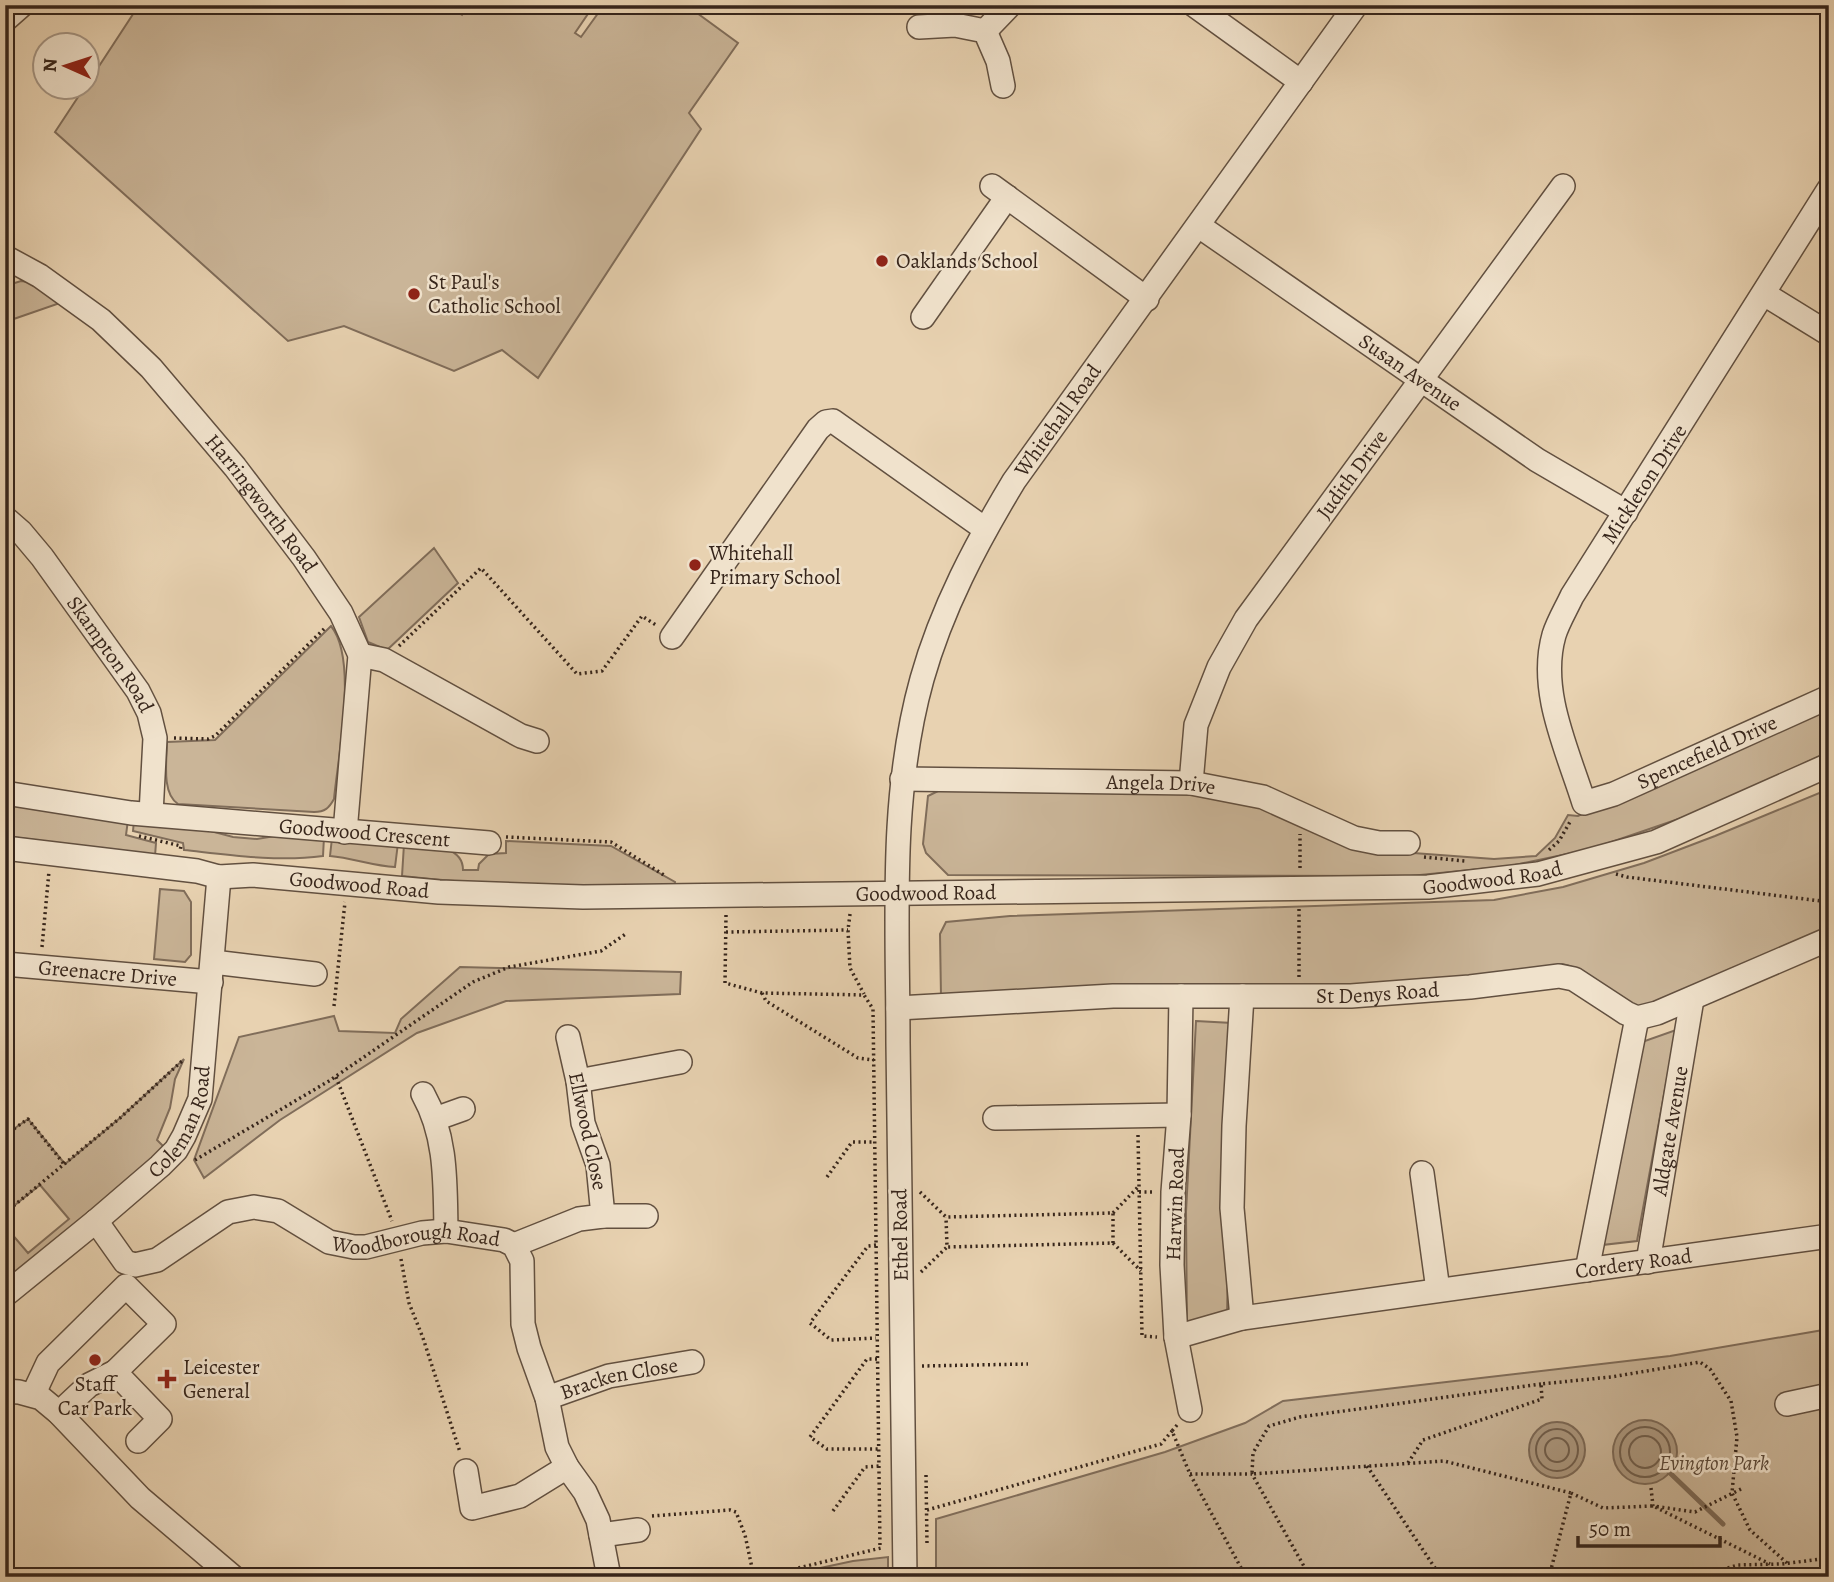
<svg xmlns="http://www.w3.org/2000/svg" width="1834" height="1582" viewBox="0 0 1834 1582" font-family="Alegreya,serif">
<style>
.green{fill:#cab598;stroke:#806d5a;stroke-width:2}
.water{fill:#ab977e;stroke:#7c6956;stroke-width:2}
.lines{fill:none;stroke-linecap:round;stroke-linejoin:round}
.shore{stroke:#705e4c;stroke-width:2}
.stream{stroke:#7c6956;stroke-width:5}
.minor-casing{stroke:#625040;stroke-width:26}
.path{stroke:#36251b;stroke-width:3.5;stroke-dasharray:2 3.5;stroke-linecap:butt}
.minor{stroke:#f0e2cc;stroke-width:23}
.poi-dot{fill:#8f2418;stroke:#f0e2cc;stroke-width:2.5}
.labels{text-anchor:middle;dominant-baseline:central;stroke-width:5;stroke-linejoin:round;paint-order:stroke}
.poi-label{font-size:21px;fill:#36251b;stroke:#f0e2cc;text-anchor:start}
.street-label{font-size:21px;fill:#36251b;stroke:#f0e2cc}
.park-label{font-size:21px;font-style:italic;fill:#5b493a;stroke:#f0e2cc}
</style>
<rect width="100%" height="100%" fill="#e8d2b1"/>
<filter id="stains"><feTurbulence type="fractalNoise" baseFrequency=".00286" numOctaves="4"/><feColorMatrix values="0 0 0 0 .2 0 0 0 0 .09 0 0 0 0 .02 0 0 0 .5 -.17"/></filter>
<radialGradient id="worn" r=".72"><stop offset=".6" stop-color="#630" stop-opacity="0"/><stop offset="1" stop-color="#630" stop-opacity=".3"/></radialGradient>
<path class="green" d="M139 5H447L462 15 469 5H594L575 33 581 37 604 5H686L738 43 689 113 701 129 538 378 502 350 454 371 344 326 288 341 55 132 84 88H88V83Z
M21 281 28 282 60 303 5 322V286Z
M434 548 458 583 387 650 368 642 359 617Z
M331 626C358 659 338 756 334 799 329 808 325 812 314 812L178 804C161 793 167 759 167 742L215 740Z
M1829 704V752L1696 813 1591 849 1510 866 1410 876 948 875 926 853 923 844 928 796 948 786 1189 793 1237 799 1373 850 1494 859 1536 856 1555 838 1568 815 1578 816Z
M1829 789V927L1750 965 1641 1008C1612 999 1592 970 1562 964L1473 979 1368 987 941 997 940 934 946 922 1010 916 1494 900 1563 887 1644 863 1715 836Z
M5 800 128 820 126 835 156 843 155 856 5 836Z
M134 821 192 826 233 837 257 839 281 835 324 837 323 856C277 862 230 855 184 850L183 843 133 831Z
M332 838 398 843 395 867C373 866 353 858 330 856Z
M506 841 611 846 675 882 674 887C583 889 492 886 402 876L404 844C424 846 463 843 463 870H478L479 864 489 854 506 853Z
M160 889 184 891 191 902V955L185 962 154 959Z
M460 967 681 972 680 994 506 1001 417 1033 280 1120 204 1178 194 1160 239 1037 334 1016 339 1031 395 1033 401 1019Z
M1196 1021 1232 1023 1227 1318 1187 1330 1186 1212Z
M1676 1030 1637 1241 1602 1245 1642 1042Z
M184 1059 175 1079 170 1108 157 1140 169 1152 5 1295V1226L28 1253 69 1219 40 1185 5 1213V1135L28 1119 65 1164 120 1118Z
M1829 1329V1577H936V1519L1165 1452 1245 1423 1283 1401 1670 1356Z
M888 1557V1577H778L853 1561Z"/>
<path class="water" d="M1613 1452a32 32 0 1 1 64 0a32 32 0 1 1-64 0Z
M1529 1450a28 28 0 1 1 56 0a28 28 0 1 1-56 0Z"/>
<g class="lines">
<path class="shore" d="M1620 1452a25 25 0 1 1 50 0a25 25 0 1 1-50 0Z
M1536 1450a21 21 0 1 1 42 0a21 21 0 1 1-42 0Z
M1629 1452a16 16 0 1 1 32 0a16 16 0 1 1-32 0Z
M1545 1450a12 12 0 1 1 24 0a12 12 0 1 1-24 0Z"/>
<path class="stream" d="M1669 1472 1723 1524"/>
<defs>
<g id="minor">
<path d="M1194 5 1301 82"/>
<path d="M5 20 22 5"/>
<path d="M919 27 955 25 985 31 998 61 1003 86"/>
<path d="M985 31 1010 5"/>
<path d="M992 186 1147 299"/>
<path id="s1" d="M1829 189 1572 596C1566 609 1558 622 1554 635 1538 691 1568 751 1584 803L1614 794 1829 697"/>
<path id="s2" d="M1199 226 1537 460 1626 512"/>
<path id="s3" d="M5 257 40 276 101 320 151 368 235 467 304 558 341 613 360 655 345 832"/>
<path d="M1764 294 1829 334"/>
<path d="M923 317 1007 197"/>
<path id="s4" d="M5 518 21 532 42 557 138 691 149 713 155 738 151 814"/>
<path d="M672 637 818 429 826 422 833 421 985 529"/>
<path d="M360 655 384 660 521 736 537 741"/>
<path id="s5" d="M902 779 1191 783 1263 797 1354 838 1379 843H1408"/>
<path id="s6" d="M1191 783 1196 725 1219 667 1246 619 1563 186"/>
<path id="s7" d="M5 793 131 813 489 843"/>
<path id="s8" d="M5 848 197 871 219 877 253 875 439 892 583 897 1428 887 1538 874 1656 842 1829 765"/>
<path d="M213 962 315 974"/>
<path id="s9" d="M5 964 211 982"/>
<path d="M1181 996 1179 1115 1173 1192 1172 1265 1176 1337 1190 1410"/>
<path d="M1242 996 1234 1126 1232 1208 1242 1318"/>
<path id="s10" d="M898 1008 1113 996H1351L1470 987 1559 976 1574 979 1626 1013 1637 1018 1657 1013 1829 939"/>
<path d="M578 1081 680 1062"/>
<path d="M423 1094C447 1137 445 1183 446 1231"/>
<path d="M995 1118 1179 1115"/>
<path d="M435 1119 463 1109"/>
<path d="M1422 1173 1438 1290"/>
<path d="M603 1216H646"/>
<path id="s11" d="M96 1221 125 1262 135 1265 157 1260 228 1212 254 1207 278 1211 329 1242 354 1247H366L422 1233 446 1231 504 1240 514 1245 522 1261 523 1324 529 1348 547 1398 557 1447 567 1467 585 1492 598 1520 609 1577"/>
<path d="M514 1245 579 1219 603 1216 598 1165 583 1123 578 1081 568 1037"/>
<path id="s12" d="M1648 1262 1692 999"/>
<path d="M1587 1270 1637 1018"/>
<path id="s13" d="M5 1295 96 1221 160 1166 176 1150 184 1136 200 1099 219 877"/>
<path id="s14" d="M1176 1337 1242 1318 1829 1236"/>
<path d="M5 1391 19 1392 41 1398 59 1413 140 1498 233 1577"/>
<path d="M33 1395 48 1363 126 1286 164 1324 115 1372 160 1419 138 1441"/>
<path id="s15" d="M547 1398 609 1376 692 1362"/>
<path d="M1787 1404 1829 1395"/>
<path d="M59 1413 89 1385 115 1372"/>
<path d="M466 1471 472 1508 520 1496 567 1467"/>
<path d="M601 1535 638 1530"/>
<path id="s16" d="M905 1577C902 1399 899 1221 898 1043 898 922 889 797 922 679 942 608 976 544 1014 481L1356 5"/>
</g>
</defs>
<use href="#minor" class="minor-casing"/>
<path class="path" d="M399 646 481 568 577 674 602 671 642 616 656 625
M174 738 208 739 215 736 325 628
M139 836 181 846 180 851
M506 837 611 842 664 875
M1549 850 1559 841 1571 820
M1424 857 1465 861
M1300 868V834
M1616 874 1627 877 1829 902
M850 914 848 930 850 968 864 994
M726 915 725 983 762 993 864 995 873 1009 880 1548
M726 932 848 930
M42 947 49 871
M1299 977V907
M762 993 766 1001 858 1058 874 1060
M334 1006 345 902
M336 1077 392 1221
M5 1135 28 1119 64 1164
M1138 1135 1142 1336 1157 1337
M195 1160 329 1081 473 982 509 967 601 951 627 933
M827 1177 852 1142H874
M920 1192 946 1217 1113 1213V1243L947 1247 946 1217
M1139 1192H1154
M5 1213 120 1118 182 1061
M1113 1213 1138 1187
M1113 1243 1141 1271
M876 1245 868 1246 810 1323 831 1340 876 1338
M5 1258 9 1268
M401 1259 409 1303 423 1338 460 1452
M921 1272 947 1247
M877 1359H867L810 1437 827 1449H878
M922 1366 1028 1364
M1541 1384 1300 1417 1269 1426 1253 1453 1252 1474 1444 1461 1571 1493 1549 1577
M1177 1425 1172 1431 1190 1474 1246 1577
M1408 1463 1423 1440 1542 1399 1541 1384 1611 1377 1700 1362 1710 1369 1731 1401 1737 1437 1732 1493 1750 1530 1787 1563
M1367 1466 1441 1577
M1190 1474H1252L1310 1577
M926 1475 927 1544
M1651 1488 1653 1506 1695 1512 1743 1488
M1571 1493 1603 1508 1653 1506 1770 1564
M927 1510 1161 1444 1172 1431
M833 1511 865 1467 879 1466
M652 1516 730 1510 736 1512 745 1535 754 1577
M761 1577 881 1548
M1696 1577 1738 1565 1782 1564 1829 1558"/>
<use href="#minor" class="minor"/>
</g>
<g class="poi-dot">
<circle cx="882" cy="261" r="7"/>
<circle cx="414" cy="294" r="7"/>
<circle cx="695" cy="565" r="7"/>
<circle cx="95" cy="1360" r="7"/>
<path d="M163.5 1368.5h7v7h7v7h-7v7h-7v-7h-7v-7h7z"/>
</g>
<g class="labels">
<g class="poi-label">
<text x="896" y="261">Oaklands School</text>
<text x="428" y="282">St Paul's<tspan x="428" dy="24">Catholic School</tspan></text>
<text x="709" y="553">Whitehall<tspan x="709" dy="24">Primary School</tspan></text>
<text x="183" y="1367">Leicester<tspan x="183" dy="24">General</tspan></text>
<text x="95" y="1384" text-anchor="middle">Staff<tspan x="95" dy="24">Car Park</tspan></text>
</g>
<g class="street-label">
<text stroke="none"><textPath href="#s2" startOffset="257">Susan Avenue</textPath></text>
<text stroke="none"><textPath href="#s16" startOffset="1194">Whitehall Road</textPath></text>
<text stroke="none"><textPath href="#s6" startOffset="355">Judith Drive</textPath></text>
<text transform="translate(1644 484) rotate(-57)">Mickleton Drive</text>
<text stroke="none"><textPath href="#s3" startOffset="359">Harringworth Road</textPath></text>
<text stroke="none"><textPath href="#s4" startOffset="173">Skampton Road</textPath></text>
<text stroke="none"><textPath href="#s1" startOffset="831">Spencefield Drive</textPath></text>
<text stroke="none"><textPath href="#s5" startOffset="259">Angela Drive</textPath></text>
<text stroke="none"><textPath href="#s7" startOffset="362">Goodwood Crescent</textPath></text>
<text stroke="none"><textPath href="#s8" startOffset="1491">Goodwood Road</textPath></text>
<text stroke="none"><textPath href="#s8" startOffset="357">Goodwood Road</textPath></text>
<text stroke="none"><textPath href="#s8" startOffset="924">Goodwood Road</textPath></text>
<text stroke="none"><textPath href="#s9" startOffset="103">Greenacre Drive</textPath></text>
<text stroke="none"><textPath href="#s10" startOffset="480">St Denys Road</textPath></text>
<text stroke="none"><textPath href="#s13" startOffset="252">Coleman Road</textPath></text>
<text stroke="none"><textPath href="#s12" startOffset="133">Aldgate Avenue</textPath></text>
<text transform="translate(588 1131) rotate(78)">Ellwood Close</text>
<text transform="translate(1175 1204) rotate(-88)">Harwin Road</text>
<text transform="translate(900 1235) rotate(-91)">Ethel Road</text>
<text stroke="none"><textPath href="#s11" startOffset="368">Woodborough Road</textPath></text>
<text stroke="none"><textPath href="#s14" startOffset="464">Cordery Road</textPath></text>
<text stroke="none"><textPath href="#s15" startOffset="75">Bracken Close</textPath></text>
</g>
<g class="park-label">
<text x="1714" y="1463">Evington Park</text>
</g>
</g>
<rect width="1834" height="1582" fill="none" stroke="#e8d2b1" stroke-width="28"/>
<rect x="7" y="7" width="1820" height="1568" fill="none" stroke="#36251b" stroke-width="3.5"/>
<rect x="14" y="14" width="1806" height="1554" fill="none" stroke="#36251b" stroke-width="2"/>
<g transform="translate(66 66) rotate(273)"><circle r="33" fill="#f0e2cc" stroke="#a69685" stroke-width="2"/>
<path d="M0-5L12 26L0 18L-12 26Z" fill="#8f2418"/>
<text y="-10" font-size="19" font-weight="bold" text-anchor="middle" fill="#36251b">N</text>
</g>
<path d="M1578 1536v10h142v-10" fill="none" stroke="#36251b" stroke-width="3.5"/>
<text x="1589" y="1536" font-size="21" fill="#36251b" stroke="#f0e2cc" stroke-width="5" paint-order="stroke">50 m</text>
<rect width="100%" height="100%" filter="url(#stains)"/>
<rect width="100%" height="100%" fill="url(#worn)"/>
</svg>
